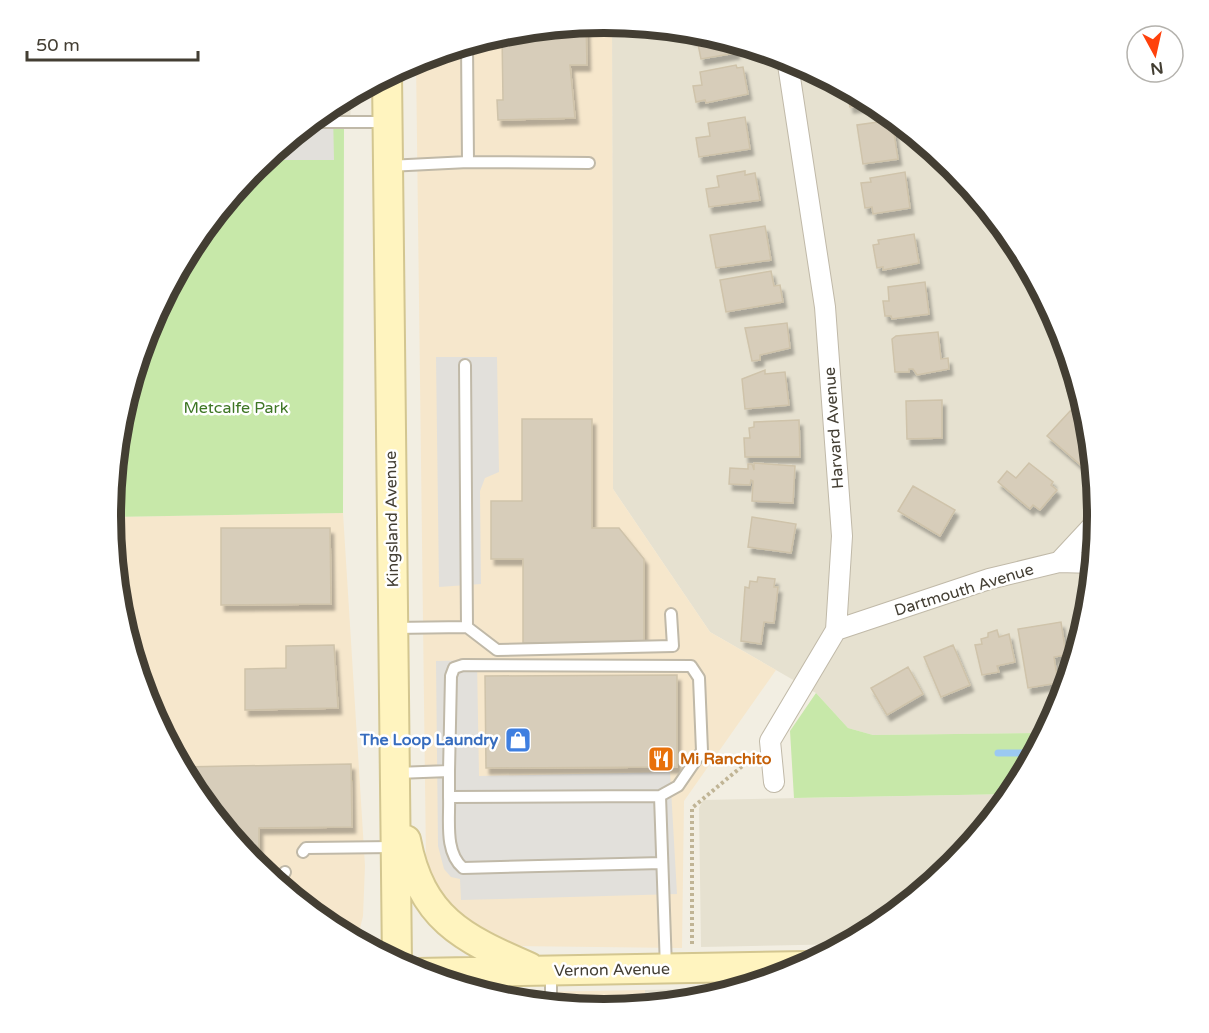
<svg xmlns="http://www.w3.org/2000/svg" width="1209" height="1033" viewBox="0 0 1209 1033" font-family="'Varela Round',sans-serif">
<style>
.residential{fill:#e6e1d0}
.commercial{fill:#f6e7cc}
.green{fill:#c7e8a9}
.parking{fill:#e2e0db}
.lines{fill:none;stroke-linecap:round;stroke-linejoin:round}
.stream{stroke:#9bc9f2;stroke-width:7}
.building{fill:#d7cdba;stroke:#cfc3aa;stroke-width:1.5;filter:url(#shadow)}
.lane-casing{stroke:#c0b9a8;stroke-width:14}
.street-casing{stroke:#c0b9a8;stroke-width:22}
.secondary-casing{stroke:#d3c690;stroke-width:32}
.path{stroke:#c0b495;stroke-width:4;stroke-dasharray:3 3;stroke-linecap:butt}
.lane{stroke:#fff;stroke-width:10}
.street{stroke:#fff;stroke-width:20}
.secondary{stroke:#fff4bf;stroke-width:28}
.labels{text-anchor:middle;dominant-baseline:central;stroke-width:5;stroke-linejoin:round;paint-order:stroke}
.park-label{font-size:16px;fill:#3e7625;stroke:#fff}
.street-label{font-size:16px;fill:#433e33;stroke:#fff}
.shop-label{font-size:16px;font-weight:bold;fill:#366cbe;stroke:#fff;text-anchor:end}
.food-label{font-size:16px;font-weight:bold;fill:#c56008;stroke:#fff;text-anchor:start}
.rim{fill:none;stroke:#433e33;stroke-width:8}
</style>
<defs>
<filter id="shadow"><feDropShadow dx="3.5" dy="6" stdDeviation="1.5" flood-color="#0004"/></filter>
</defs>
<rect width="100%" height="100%" fill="#f2eee2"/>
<path class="residential" d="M612 23 701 32 794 60 879 106 954 167 1015 242 1061 328 1089 420 1098 517 1089 613 1061 706 1046 733 873 735 848 728 816 693 710 632 613 489Z
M351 95 350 127 306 126 330 106Z
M1012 794 954 866 879 927 847 944 701 947 699 808 703 800Z
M742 988 701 1001 645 1007V990Z"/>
<path class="commercial" d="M605 23H612L613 489 710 632 776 670 684 801 682 948 511 946 452 911 437 890 426 861 416 60 508 32Z
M343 513 365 866 363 916 357 941 330 927 255 866 194 791 148 705 120 613 111 517Z
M645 990V1007L604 1010 508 1001 483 993Z"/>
<path class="green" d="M344 125 343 513 111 517 120 420 148 327 194 242 255 167 306 126Z
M816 693 848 728 873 735 1046 733 1012 794 794 798 790 731Z"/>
<path class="parking" d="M333 113 334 160H263L321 114Z
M436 357H497L499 472 485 478 480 491 481 584 439 587Z
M477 660 479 776 670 772 677 894 461 900 460 879 451 877 444 869 438 846 436 661Z"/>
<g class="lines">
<path class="stream" d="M998 753H1036"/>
</g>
<path class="building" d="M586 24 587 65H570L575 118 498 120 497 100H503L502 34Z
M691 31 734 42 736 53 701 59 697 39H692Z
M736 65 737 68 743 67 748 94 706 103 705 100 696 102 693 86 702 85 700 72Z
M847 89 875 104 850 107Z
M745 117 750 149 699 157 696 138 710 136 708 123Z
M892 120 898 159 863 164 857 125Z
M745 171V175L755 173 760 200 709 207 706 189 719 187 717 176Z
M905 172 910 208 873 214 872 207 865 208 861 183 871 182 870 178Z
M765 226 771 260 716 268 710 235Z
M914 234 919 263 883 270V267L877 268 873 245 879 244 878 240Z
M771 271 774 286 780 285 783 302 726 312 720 280Z
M925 282 929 314 892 319 891 316H885L883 301H889L888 287Z
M787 323 790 348 760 355V360L752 361 745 328Z
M938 332 941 359 948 358 949 369 917 375 913 369H909V372H895L892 339 896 336Z
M765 370V374L785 372 789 405 745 409 742 379Z
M1075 373 1083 401 1067 391Z
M942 400V438L907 439 906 401Z
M1071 410 1090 427 1093 458 1084 468 1047 436Z
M522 419H592V528H619L644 559V642L523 643V559H491V501H522Z
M799 420 800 457H745L744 438H750L749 428 754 427V422Z
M754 463 795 466 793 503 752 501 753 481 751 480 750 485 729 484 730 468 748 469V464H752L754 470Z
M1029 463 1053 482 1051 485 1057 490 1040 510 1033 505 1030 509 998 482 1007 471 1016 478Z
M913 486 955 510 940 536 898 511Z
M752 517 796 524 791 553 748 547Z
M221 528H330L331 604 221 605Z
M758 577 775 579 774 587H778L774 623 764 622 761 644 741 641 745 587 749 588 750 581 757 582Z
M1087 619 1077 652 1076 620Z
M1061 622 1066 655 1054 657 1058 683 1028 688 1018 629Z
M997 630 999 637 1009 634 1015 662 997 666 999 672 982 675 975 645 982 644 981 639 988 637V633Z
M334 645 338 708 245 710V669L286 668V646Z
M953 645 970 685 941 697 924 657Z
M908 667 923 694 887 715 871 688Z
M677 675V767L486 768 485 676Z
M351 764 352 827 259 828V869L194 791 181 767Z"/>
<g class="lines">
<defs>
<path id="lane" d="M310 122H385
M468 162 589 163
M388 166 468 162 467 44
M467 627 497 650 673 646 671 614
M393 628 467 627 465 365
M449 771 451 676 454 668 463 665 691 666 699 678 702 751 678 786 660 796
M397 773 449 771V797L660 796 666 968
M449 797C450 819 444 852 463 868L662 863
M303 852 306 848 394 847
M277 884 285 872
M551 1005V971"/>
<path id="street" d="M1059 562 1098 520
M836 630 989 579 1059 562 1094 563
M774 782 770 741 836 630 842 536 825 307 787 58"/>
<path id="secondary" d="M387 75 397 963
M406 840C421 918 462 938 529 967
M417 973 807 966"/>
</defs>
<use href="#lane" class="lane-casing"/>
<use href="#street" class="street-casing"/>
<use href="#secondary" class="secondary-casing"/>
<path class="path" d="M692 944V808L752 758"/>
<use href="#lane" class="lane"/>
<use href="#street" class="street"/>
<use href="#secondary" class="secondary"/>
</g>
<defs>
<symbol id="shop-square" viewBox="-11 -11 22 22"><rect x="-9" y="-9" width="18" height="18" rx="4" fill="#3f7fe0" stroke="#fff"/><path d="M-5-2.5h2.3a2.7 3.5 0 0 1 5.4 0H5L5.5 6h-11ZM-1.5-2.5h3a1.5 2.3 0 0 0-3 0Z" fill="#fff"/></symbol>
<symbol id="restaurant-square" viewBox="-11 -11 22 22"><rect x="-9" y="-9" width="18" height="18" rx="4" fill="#e8710a" stroke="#fff"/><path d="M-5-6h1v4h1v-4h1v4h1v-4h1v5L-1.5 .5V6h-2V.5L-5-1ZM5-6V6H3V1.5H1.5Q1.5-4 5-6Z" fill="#fff"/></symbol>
</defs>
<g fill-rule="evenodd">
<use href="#shop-square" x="503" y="725" width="30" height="30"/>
<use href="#restaurant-square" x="646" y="744" width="30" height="30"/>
</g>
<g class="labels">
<g class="park-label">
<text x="236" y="408">Metcalfe Park</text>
</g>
<g class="street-label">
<text transform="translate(834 428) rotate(-94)">Harvard Avenue</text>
<text transform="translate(392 519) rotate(-91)">Kingsland Avenue</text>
<text transform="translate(964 590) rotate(-17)">Dartmouth Avenue</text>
<text transform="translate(612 970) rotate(-1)">Vernon Avenue</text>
</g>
<g class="shop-label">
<text x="498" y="740">The Loop Laundry</text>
</g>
<g class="food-label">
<text x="680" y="759">Mi Ranchito</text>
</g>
</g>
<path d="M0 0H1209V1033H0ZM121 516a483 483 0 1 1 966 0a483 483 0 1 1-966 0Z" fill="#fff" fill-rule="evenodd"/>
<path class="rim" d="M121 516a483 483 0 1 1 966 0a483 483 0 1 1-966 0Z"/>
<g transform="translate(1155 54) rotate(172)"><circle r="28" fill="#ffffff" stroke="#b4b2ad" stroke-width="1.5"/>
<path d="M0-4.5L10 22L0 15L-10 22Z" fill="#ff410c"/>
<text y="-9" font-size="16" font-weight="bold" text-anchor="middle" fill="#433e33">N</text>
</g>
<path d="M27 51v9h171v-9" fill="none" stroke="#433e33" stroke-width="3"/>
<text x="36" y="51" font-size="18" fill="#433e33" stroke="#ffffff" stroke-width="4.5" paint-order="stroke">50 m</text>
</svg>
